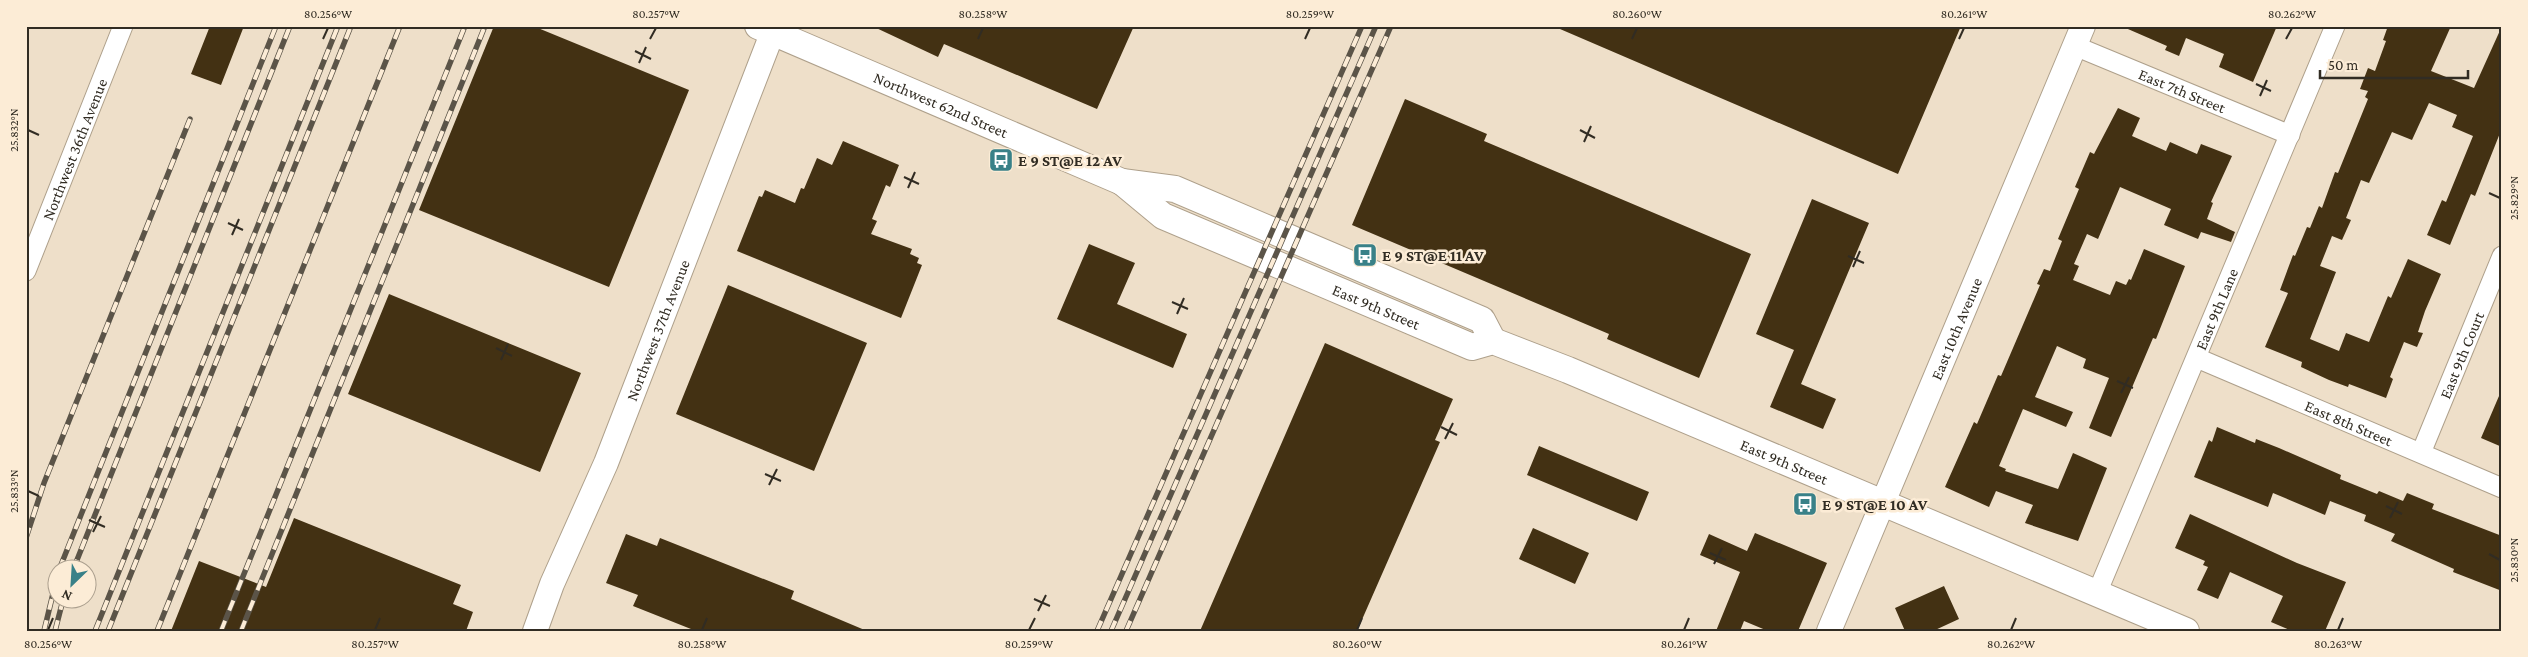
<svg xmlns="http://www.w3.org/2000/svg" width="2528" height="657" viewBox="0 0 2528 657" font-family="'Crimson Pro',serif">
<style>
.building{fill:#433113}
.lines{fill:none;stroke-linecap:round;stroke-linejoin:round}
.minor-casing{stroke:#aea08b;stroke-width:21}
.tertiary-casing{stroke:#aea08b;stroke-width:26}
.secondary-casing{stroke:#aea08b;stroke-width:28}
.minor{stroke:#fff;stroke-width:19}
.tertiary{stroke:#fff;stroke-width:24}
.secondary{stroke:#fff;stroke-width:26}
.rail-casing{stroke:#5b5448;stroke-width:5.5}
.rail{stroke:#fcecd6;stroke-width:4;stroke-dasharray:11;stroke-linecap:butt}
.ticks{fill:none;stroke:#312c23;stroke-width:2}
.labels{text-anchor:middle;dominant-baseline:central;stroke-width:5;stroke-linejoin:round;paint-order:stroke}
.street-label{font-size:16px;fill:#312c23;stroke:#fcecd6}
.poi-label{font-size:16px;font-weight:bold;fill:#312c23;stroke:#fcecd6;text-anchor:start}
.neatline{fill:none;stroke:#312c23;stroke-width:2}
.ticks-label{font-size:12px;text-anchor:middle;fill:#312c23}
</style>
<rect width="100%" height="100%" fill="#eedfc9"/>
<path class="building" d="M210 26H244L221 85 191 74Z
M494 26H533L689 90 609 287 419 210Z
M872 26H1134L1097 109 944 44 938 57Z
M1553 26H1961L1898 174Z
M2121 26H2277L2253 82 2219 67 2224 54 2186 38 2179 56 2165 50 2167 46Z
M2388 26H2451L2431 71 2474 88 2502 26V128L2475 196 2471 194 2450 245 2427 235 2442 200 2446 202 2473 136 2452 127 2457 115 2429 103 2412 140 2392 132 2369 183 2361 180 2346 218 2351 220 2342 240 2332 236 2320 266 2336 272 2310 339 2339 351 2346 333 2369 342 2388 296 2391 298 2408 259 2441 274 2425 311 2418 332 2423 333 2417 347 2404 342 2390 377 2393 379 2386 398 2349 384 2348 387 2329 380 2301 367 2302 362 2265 347 2288 293 2280 290 2293 255 2295 256 2307 227 2310 228 2319 206 2322 208 2335 172 2338 173 2368 99 2365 97 2368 91 2360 89 2368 68 2375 71 2386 41 2383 40Z
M1405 99 1487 134 1484 141 1751 254 1699 378 1607 339 1609 334 1352 225Z
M2118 108 2140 118 2132 136 2166 151 2170 142 2197 154 2201 144 2232 156 2211 202 2213 203 2207 219 2235 232 2231 242 2201 232 2198 239 2164 225 2171 209 2120 187 2098 239 2087 234 2074 264 2079 266 2073 280 2110 295 2116 281 2126 285 2129 279 2131 280 2144 249 2185 266 2156 339 2153 338 2111 437 2089 428 2109 378 2083 368 2086 359 2057 346 2035 397 2073 412 2066 427 2023 409 1999 466 2006 469 2005 471 2058 489 2073 453 2107 468 2078 541 2025 523 2033 505 1996 491 1989 507 1945 487 1974 422 1977 424 1998 375 2001 376 2040 285 2037 284 2044 269 2050 271 2062 241 2058 239 2079 189 2075 187 2090 152 2094 154Z
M843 141 899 165 890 187 886 185 872 219 877 221 871 234 912 249 910 254 919 258 917 263 922 265 901 318 737 251 759 196 762 197 765 190 795 203 801 188 804 189 817 158 832 165Z
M1812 199 1869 223 1801 384 1836 399 1823 429 1770 407 1794 350 1756 334Z
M1089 244 1135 263 1117 304 1187 334 1173 368 1057 319Z
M728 285 867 343 814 471 676 414Z
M389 294 581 373 540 472 348 394Z
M1325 343 1453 399 1435 440 1440 442 1357 631H1200Z
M2502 389V447L2481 438Z
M2217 427 2255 443 2256 439 2279 448 2341 475 2340 479 2377 494 2379 491 2403 501 2407 493 2434 504 2432 509 2502 536V591L2453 572 2454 569 2391 541 2395 534 2364 521 2366 515 2330 501 2325 515 2273 493 2268 507 2194 477 2209 440 2212 442Z
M1539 446 1649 492 1637 521 1527 475Z
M2190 514 2297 563 2346 582 2325 631H2292L2271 622 2283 596 2230 572 2218 599 2197 590 2208 567 2203 565 2205 561 2175 548Z
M294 518 461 585 453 604 473 612 466 631H171L199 561 266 587Z
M1533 528 1589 553 1575 584 1519 559Z
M1755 533 1827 563 1798 631H1768L1744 621 1740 631H1716L1740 572 1700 555 1709 534 1747 551Z
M626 534 657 546 660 538 794 591 791 599 867 631H696L633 606 638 595 606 583Z
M1944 586 1959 619 1933 631H1905L1895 608Z"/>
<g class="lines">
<defs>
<g id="minor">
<path id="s1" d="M2075 46 2290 135"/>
<path id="s2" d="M26 271 123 26"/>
<path id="s3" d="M2197 358 2502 488"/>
<path id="s4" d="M2421 453 2502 256"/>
<path id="s5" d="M2097 593 2335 26"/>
</g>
<g id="tertiary">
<path id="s6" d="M535 631 552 584 606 463 775 26"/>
<path id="s7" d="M1829 631 2083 26"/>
</g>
<g id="secondary">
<path id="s8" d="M758 26 1122 182 1163 216 1472 347 1493 341 1568 370 2186 631"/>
<path d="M1122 182 1175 189 1482 320 1493 341"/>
</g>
</defs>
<use href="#minor" class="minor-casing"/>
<use href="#tertiary" class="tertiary-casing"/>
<use href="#secondary" class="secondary-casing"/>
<use href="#minor" class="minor"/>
<use href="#tertiary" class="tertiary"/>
<use href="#secondary" class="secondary"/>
<defs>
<path id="rail" d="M26 538 44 483 190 119
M59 570 276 26
M73 570 290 26
M44 631 58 573
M55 631 63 600
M95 631 338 26
M108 631 351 26
M157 631 400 26
M221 631 465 26
M241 631 485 26
M1097 631 1362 26
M1111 631 1376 26
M1126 631 1391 26"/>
</defs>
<use href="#rail" class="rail-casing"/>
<use href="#rail" class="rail"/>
</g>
<path class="ticks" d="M323 39 328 28M650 39 656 28M978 39 983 28M1305 39 1310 28M1632 39 1637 28M1959 39 1964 28M2286 39 2292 28M635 51 651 59M639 63 646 47M2256 84 2271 91M2260 96 2267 80M28 130 39 135M1580 130 1595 138M1584 142 1591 126M904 177 919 184M908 188 915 172M2489 193 2500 198M228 223 243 230M232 235 239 219M1848 256 1864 263M1853 267 1860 251M1172 302 1188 309M1177 314 1184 298M496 348 512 356M501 360 508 344M2117 381 2133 388M2121 393 2129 377M1441 427 1457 435M1445 439 1453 423M765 474 781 481M769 485 777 469M28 491 39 496M2386 506 2402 514M2390 518 2398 502M89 520 105 527M93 532 101 516M1710 553 1726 560M2489 554 2500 560M1714 564 1722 548M1034 599 1050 606M1038 611 1046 595M48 630 53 618M375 630 380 618M702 630 707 618M1029 630 1035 618M1357 630 1362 618M1684 630 1689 618M2011 630 2016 618M2338 630 2343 618"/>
<defs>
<symbol id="bus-square" viewBox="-11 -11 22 22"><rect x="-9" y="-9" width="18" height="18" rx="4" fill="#398188" stroke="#fcecd6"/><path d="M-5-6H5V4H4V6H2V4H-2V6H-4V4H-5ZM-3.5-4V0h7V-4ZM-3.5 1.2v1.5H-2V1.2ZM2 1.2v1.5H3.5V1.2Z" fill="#fff"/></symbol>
</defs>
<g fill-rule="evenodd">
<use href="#bus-square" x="987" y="146" width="28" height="28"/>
<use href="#bus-square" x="1351" y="241" width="28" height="28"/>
<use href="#bus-square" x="1791" y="490" width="28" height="28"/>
</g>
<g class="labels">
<g class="street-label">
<text stroke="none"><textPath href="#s1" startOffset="116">East 7th Street</textPath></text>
<text stroke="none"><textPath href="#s8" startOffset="199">Northwest 62nd Street</textPath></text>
<text stroke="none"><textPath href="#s2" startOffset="131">Northwest 36th Avenue</textPath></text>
<text stroke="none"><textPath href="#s8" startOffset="681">East 9th Street</textPath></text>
<text stroke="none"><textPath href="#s5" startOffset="308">East 9th Lane</textPath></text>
<text stroke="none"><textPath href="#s7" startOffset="328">East 10th Avenue</textPath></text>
<text stroke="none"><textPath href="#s6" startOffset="325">Northwest 37th Avenue</textPath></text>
<text stroke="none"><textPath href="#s4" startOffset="106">East 9th Court</textPath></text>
<text stroke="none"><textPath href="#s3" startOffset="165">East 8th Street</textPath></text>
<text stroke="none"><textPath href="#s8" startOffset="1122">East 9th Street</textPath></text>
</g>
<g class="poi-label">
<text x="1018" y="160">E 9 ST@E 12 AV</text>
<text x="1382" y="255">E 9 ST@E 11 AV</text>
<text x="1822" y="504">E 9 ST@E 10 AV</text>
</g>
</g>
<rect width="2528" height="657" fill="none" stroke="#fcecd6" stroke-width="55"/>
<g transform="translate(72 584) rotate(205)"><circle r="24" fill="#fcecd6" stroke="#ab9f8e"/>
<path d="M0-4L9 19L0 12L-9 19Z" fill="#398188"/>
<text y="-8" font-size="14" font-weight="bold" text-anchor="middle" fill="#312c23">N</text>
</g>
<path d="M2320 70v8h148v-8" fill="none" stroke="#312c23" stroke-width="2.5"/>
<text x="2328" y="70" font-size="15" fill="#312c23" stroke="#fcecd6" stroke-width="4" paint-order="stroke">50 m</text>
<rect x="28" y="28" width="2472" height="602" class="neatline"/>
<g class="ticks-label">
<text x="328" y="18">80.256°W</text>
<text x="656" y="18">80.257°W</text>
<text x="983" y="18">80.258°W</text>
<text x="1310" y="18">80.259°W</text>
<text x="1637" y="18">80.260°W</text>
<text x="1964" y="18">80.261°W</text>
<text x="2292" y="18">80.262°W</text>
<text transform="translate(14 130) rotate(-90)" y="4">25.832°N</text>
<text transform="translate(2514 198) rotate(-90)" y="4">25.829°N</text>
<text transform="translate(14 491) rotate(-90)" y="4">25.833°N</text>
<text transform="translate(2514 560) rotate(-90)" y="4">25.830°N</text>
<text x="48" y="648">80.256°W</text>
<text x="375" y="648">80.257°W</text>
<text x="702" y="648">80.258°W</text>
<text x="1029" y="648">80.259°W</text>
<text x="1357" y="648">80.260°W</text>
<text x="1684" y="648">80.261°W</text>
<text x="2011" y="648">80.262°W</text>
<text x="2338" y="648">80.263°W</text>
</g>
</svg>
